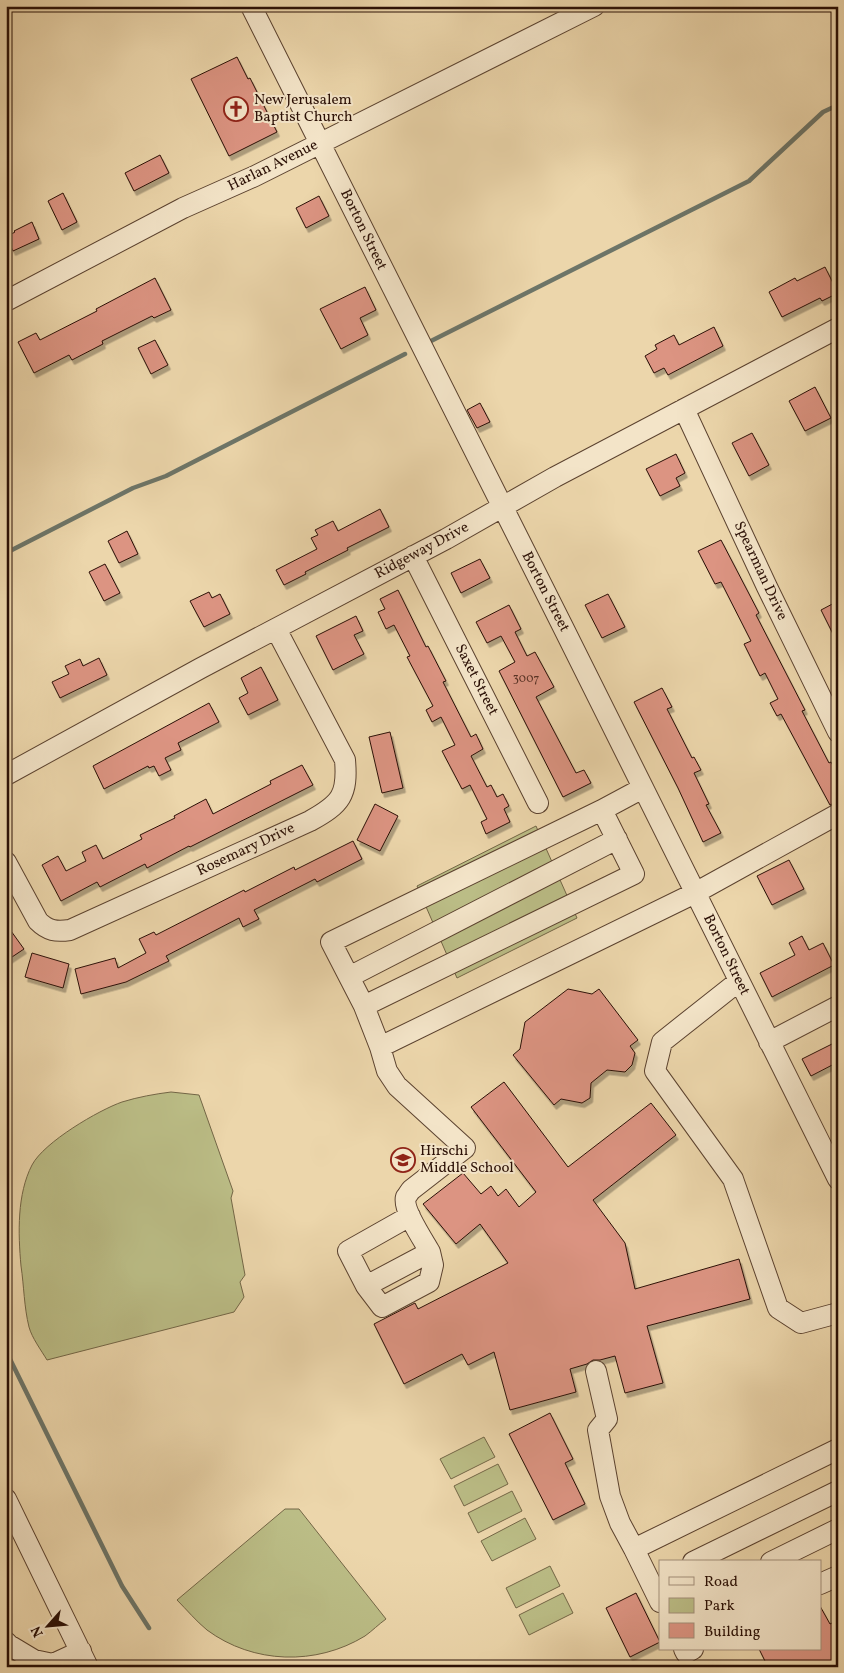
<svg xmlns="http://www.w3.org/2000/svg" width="844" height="1673" viewBox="0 0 844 1673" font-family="Vollkorn,serif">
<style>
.green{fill:#bbbd86;stroke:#736646}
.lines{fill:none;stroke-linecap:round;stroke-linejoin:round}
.stream{stroke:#6d7568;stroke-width:4.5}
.building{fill:#dc9482;stroke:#2b1006;filter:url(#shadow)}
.minor-casing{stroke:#5b422f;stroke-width:22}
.minor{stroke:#f3e4c8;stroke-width:20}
.labels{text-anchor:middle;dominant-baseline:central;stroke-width:4;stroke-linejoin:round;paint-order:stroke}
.number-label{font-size:12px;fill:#573125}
.poi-label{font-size:15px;fill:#2b1006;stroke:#f3e4c8;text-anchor:start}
.street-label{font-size:15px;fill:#2b1006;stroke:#f3e4c8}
</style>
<defs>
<filter id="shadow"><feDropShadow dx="2.5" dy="4.5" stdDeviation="0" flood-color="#0004"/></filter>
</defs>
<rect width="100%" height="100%" fill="#ecd6ab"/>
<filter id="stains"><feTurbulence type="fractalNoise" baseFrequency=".004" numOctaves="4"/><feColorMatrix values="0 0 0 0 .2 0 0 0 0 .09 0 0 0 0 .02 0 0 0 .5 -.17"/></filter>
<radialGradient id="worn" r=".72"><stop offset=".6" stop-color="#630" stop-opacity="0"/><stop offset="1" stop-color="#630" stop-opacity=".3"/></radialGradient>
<path class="green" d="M536 826 577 918 457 978 417 886Z
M171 1092 199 1095 233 1191 231 1198 245 1275 240 1282 244 1297 234 1312 47 1360C41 1350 32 1338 29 1327 24 1307 24 1286 21 1266 18 1233 17 1194 32 1165 44 1142 99 1110 122 1102 138 1097 155 1094 171 1092Z
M484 1437 495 1457 451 1479 440 1459Z
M498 1464 508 1484 464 1506 454 1486Z
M512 1491 522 1511 478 1533 468 1513Z
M285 1509H299L386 1619C379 1624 372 1631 365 1636 316 1666 253 1664 207 1630 196 1621 187 1610 177 1600Z
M525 1518 536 1539 492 1561 481 1541Z
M550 1566 560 1586 516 1608 506 1588Z
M563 1593 573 1613 529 1635 519 1615Z"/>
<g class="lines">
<path class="stream" d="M429 342 749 181 823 112 838 105
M6 553 133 488 166 476 405 354
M6 1351 122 1586 149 1628"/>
</g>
<path class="building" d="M237 57 248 79 250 78 277 132 229 156 191 79Z
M160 155 169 173 134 191 125 173Z
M63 193 77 222 62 230 48 201Z
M319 196 329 216 306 228 296 208Z
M32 222 39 239 13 251 6 237 15 232 14 231Z
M825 267 838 293 822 301 820 298 782 317 769 292 795 278 797 281Z
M155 278 171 310 154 318 152 316 102 341 103 344 72 360 69 355 34 373 18 342 36 333 40 340 97 311 96 309Z
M365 287 376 310 360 318 368 335 341 349 320 309Z
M714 327 723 346 668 375 664 368 654 373 645 356 657 349 655 345 674 335 679 345Z
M155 340 168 365 151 374 138 348Z
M815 387 831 418 805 431 789 401Z
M480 403 490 422 477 428 467 410Z
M752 433 769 465 749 476 732 443Z
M676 454 685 473 676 478 680 486 660 496 646 469Z
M380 509 389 527 347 548 348 550 305 572 306 574 284 585 276 570 317 549 311 538 318 535 315 530 333 521 338 531Z
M127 531 138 554 119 563 108 541Z
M721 540 759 613 756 615 805 710 802 711 829 763 831 762 838 775V801L830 805 781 714 777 716 770 703 778 699 765 673 760 676 744 644 751 641 721 582 715 584 698 551Z
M480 559 490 578 461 593 451 573Z
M105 564 120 593 104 601 89 572Z
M398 590 426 647 428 646 446 681 443 682 471 737 476 734 483 749 471 756 487 787 491 785 497 797 503 794 509 806 504 809 510 822 486 834 481 822 487 819 470 785 462 789 442 751 455 745 441 717 432 722 426 710 433 706 407 657 410 656 394 625 386 629 378 612 385 609 380 599Z
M209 592 212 598 220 594 230 614 204 627 190 601Z
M608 594 625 627 602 638 585 605Z
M838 601V644L821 610Z
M509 605 521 629 515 632 527 656 535 652 554 687 536 697 576 773 584 770 591 783 563 797 499 671 515 662 501 636 487 643 476 622Z
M356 616 363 631 354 635 364 654 333 670 316 636Z
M99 658 107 675 60 698 52 682 69 674 65 666 80 659 83 666Z
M261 667 278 700 248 715 239 698 248 693 241 678Z
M662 688 672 707 667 709 692 758 694 757 701 770 694 773 709 804 706 805 721 833 703 842 678 788 634 702Z
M209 703 219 722 178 743 181 750 165 758 171 770 159 776 154 766 149 768 148 766 104 789 93 766Z
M390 732 403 788 382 793 369 737Z
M302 765 313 785 190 847 189 846 147 868 145 864 100 887 97 882 61 901 42 865 58 856 66 871 86 861 82 852 96 845 103 859 142 839 140 835 175 818 174 816 206 799 213 814 271 784 270 781Z
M375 804 398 816 380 851 357 840Z
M353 841 362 859 317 882 315 879 254 910 259 919 243 927 239 918 166 956 169 961 126 982 81 994 75 969 115 958 118 968 146 953 139 939 154 932 156 935 244 890 245 892 294 867 295 870Z
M789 860 804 889 772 905 757 876Z
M6 924 24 949 6 961Z
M802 936 809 950 823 943 834 965 772 997 760 973 795 955 789 943Z
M32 953 69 964 63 988 25 977Z
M568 989 592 994 599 989 638 1040 630 1046 635 1053 632 1065 625 1072 607 1070 591 1083 590 1098 582 1103 561 1099 554 1105 513 1055 520 1049 525 1022Z
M838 1041V1062L811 1076 802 1059Z
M504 1082 568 1167 651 1103 676 1135 593 1200 625 1243 635 1289 739 1259 750 1299 647 1326 663 1383 625 1393 615 1356 600 1360H593L587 1364 570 1369 576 1392 510 1410 494 1352 468 1365 462 1354 404 1384 374 1324 415 1303 418 1309 508 1263 480 1224 456 1244 423 1204 463 1173 481 1194 491 1186 498 1196 506 1189 519 1207 536 1192 471 1107Z
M550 1413 573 1459 565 1463 585 1504 553 1520 509 1434Z
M636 1593 660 1642 630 1657 606 1608Z
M820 1606 830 1624 838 1620V1667H768L759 1649H820Z"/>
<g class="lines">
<defs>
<path id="minor" d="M251 6 562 625 838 1179
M6 301 183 208 255 176 594 6
M684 409 767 587 838 732
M413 556 538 803
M6 775 201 668 446 539 555 477 838 328
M602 810 331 942 364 1006 634 874 602 810 643 788
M6 862 38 921C48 931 56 932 70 930L310 821C341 804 348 795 345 760L276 629
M349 977 617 839
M739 981 662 1042 655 1071 733 1179 778 1308 801 1323 838 1313
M364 1006 380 1047 695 893 838 814
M769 1042 838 1006
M380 1047 387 1071 397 1086 465 1148 411 1190C410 1191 407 1196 406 1197 402 1209 424 1241 430 1252L366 1286 348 1251 410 1216
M366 1286 382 1307 429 1282 433 1265 430 1252
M596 1371 607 1419 598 1430 610 1496 620 1523 634 1549
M6 1499 88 1667
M693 1562 838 1491
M771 1562 838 1529
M820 1584 838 1576
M660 1602 634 1549 838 1449
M6 1642 9 1645 34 1660 53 1664 81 1651
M684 1649 686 1653 693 1649"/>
</defs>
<use href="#minor" class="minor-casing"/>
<use href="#minor" class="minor"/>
</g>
<defs>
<symbol id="church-ring" viewBox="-11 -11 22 22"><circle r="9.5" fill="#f3e4c8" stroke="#8f2418" stroke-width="1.5"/><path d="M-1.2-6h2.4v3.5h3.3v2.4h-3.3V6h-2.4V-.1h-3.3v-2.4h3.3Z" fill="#8f2418"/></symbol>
<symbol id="school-ring" viewBox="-11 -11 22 22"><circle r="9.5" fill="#f3e4c8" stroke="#8f2418" stroke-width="1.5"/><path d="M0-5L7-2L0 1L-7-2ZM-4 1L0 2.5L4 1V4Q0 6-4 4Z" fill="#8f2418"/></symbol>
</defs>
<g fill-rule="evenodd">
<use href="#church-ring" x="222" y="95" width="28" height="28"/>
<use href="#school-ring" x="389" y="1146" width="28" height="28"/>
</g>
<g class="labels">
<g class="number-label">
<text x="526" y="679">3007</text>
</g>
<g class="poi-label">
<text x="254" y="100">New Jerusalem<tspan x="254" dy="17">Baptist Church</tspan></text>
<text x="420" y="1151">Hirschi<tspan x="420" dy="17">Middle School</tspan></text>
</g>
<g class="street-label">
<text transform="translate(273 166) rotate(-26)">Harlan Avenue</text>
<text transform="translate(363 230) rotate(64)">Borton Street</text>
<text transform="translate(422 551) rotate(-28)">Ridgeway Drive</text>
<text transform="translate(760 571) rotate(65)">Spearman Drive</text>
<text transform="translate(545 592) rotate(63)">Borton Street</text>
<text transform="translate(476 680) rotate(63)">Saxet Street</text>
<text transform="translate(246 850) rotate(-25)">Rosemary Drive</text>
<text transform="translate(726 955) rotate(64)">Borton Street</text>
</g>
</g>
<rect width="844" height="1673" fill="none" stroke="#ecd6ab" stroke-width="25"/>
<rect x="8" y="8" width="829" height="1658" fill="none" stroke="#2b1006" stroke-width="2.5"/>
<rect x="12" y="12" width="819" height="1648" fill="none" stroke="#2b1006"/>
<rect x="659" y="1560" width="162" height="90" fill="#f3e4c8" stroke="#a38f7a"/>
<rect x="669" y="1577" width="25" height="8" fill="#f3e4c8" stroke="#a38f7a"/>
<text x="704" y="1586" font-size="15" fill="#2b1006">Road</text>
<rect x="669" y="1598" width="25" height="15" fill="#bbbd86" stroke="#a38f7a"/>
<text x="704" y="1610" font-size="15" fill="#2b1006">Park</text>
<rect x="669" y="1623" width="25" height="15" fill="#dc9482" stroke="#a38f7a"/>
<text x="704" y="1636" font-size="15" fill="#2b1006">Building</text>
<g transform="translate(48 1626) rotate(243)" stroke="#f3e4c8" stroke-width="4" paint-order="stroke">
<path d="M0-4L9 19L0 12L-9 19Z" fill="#2b1006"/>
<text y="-8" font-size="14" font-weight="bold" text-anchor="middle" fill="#2b1006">N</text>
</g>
<rect width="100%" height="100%" filter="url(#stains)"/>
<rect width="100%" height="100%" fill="url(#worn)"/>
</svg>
